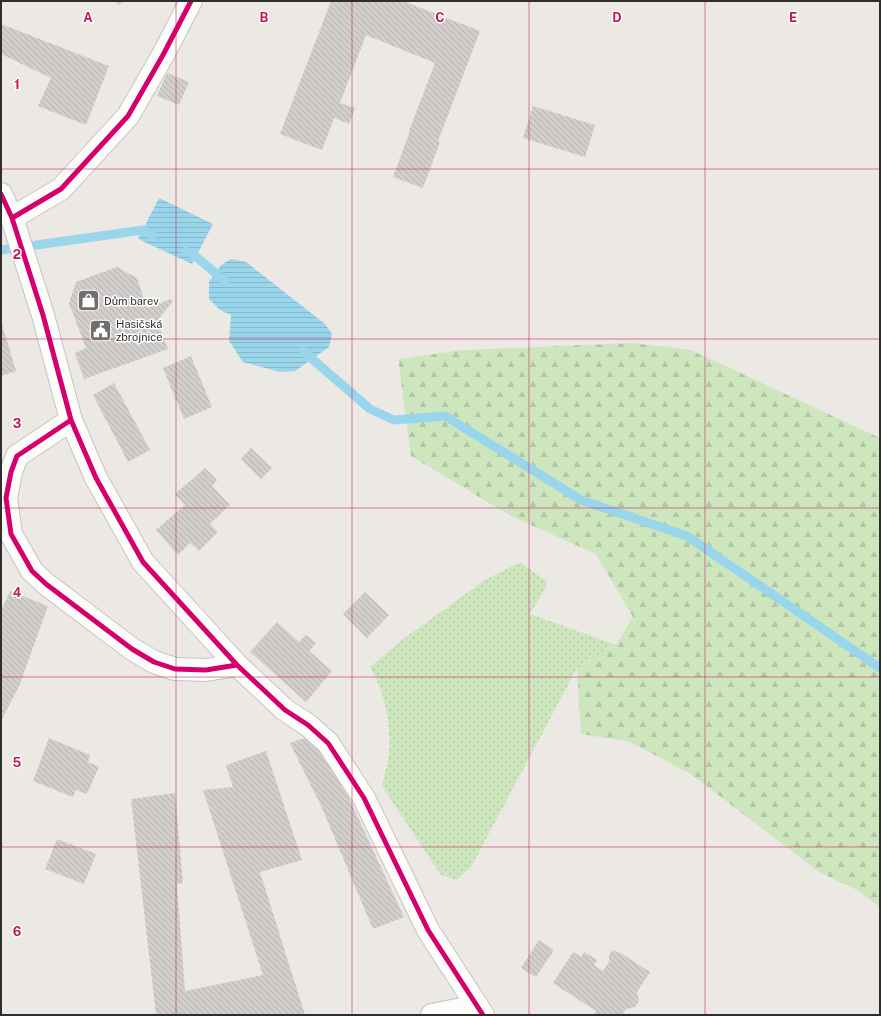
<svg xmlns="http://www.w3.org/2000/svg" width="881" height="1016" viewBox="0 0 881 1016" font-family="'Public Sans',sans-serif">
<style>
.grass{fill:url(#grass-dots)}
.forest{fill:url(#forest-firs)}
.water{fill:url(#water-rules)}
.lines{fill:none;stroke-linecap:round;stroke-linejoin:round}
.stream{stroke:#99d6ec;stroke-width:9}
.building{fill:url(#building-back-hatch)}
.minor-casing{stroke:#c5c4c5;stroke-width:24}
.tertiary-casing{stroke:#c5c4c5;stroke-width:24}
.minor{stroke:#fcfcfb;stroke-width:22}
.tertiary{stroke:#fcfcfb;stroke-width:22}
.cycleway-casing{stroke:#fff;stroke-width:8}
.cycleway{stroke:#d6006c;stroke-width:5}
.grid{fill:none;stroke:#c2185b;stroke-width:1;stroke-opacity:0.55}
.labels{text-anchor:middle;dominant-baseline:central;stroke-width:3;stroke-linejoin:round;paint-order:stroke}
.poi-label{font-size:11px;fill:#2e2e2e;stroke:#fff;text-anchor:start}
.grid-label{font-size:13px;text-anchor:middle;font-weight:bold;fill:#c2185b;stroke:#fff;stroke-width:3;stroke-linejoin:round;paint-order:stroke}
</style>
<defs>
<pattern id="grass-dots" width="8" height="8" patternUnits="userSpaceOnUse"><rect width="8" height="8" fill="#cee6be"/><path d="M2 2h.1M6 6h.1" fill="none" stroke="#b1c6a4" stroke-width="1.8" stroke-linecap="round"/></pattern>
<pattern id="forest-firs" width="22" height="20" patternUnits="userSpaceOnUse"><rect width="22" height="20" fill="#cee6be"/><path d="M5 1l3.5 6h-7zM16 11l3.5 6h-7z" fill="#b1c6a4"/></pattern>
<pattern id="water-rules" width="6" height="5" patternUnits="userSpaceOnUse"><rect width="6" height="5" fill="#99d6ec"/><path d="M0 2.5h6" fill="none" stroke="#84b8cb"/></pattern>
<pattern id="building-back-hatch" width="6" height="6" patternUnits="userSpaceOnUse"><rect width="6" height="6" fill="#d1cecb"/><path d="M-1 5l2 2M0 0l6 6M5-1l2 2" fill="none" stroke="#b4b1af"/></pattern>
</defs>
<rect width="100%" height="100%" fill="#ece8e4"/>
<path class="grass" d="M520 562 547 582 545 589 530 614 616 645 577 668 471 867 457 880 441 875 382 786C384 776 388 764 389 753 391 725 385 691 370 667L402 640 485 580Z"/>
<path class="forest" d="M633 343 691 350 880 438V907L857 890 819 872 691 774 630 742 581 734 577 668 616 645 633 617 596 554 511 516 411 456 398 359 463 350Z"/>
<path class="water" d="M159 198 213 224 192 264 138 239Z
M231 259 246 262 325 324 332 334 329 347 295 371 280 372 243 362 229 341 231 315 220 310 209 299V282L221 265Z"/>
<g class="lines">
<path class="stream" d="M1 250 143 230 153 235
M186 251 194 255 225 281
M303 351 370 409 394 420 445 416 581 500 687 536 880 668"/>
</g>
<path class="building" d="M116 1H125L118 5Z
M331 1H403L480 31 438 141 440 142 423 188 393 177 410 131H409L435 63 366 35 340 103 355 108 349 124 334 118 322 150 280 134Z
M1 24 109 66 86 125 38 106 51 78 1 54Z
M167 73 189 82 179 105 157 96Z
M533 106 595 125 585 157 523 138Z
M117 267 137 278 147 308 171 299 173 301 157 321 168 349 84 379 75 353 86 348 69 303 76 282Z
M1 321 16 371 1 376Z
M191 356 212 407 184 419 163 368Z
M114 383 150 450 128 462 93 395Z
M251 448 272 468 261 479 241 459Z
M205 468 217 480 212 486 230 505 210 524 218 532 199 551 190 543 178 555 156 530 185 505 175 494Z
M10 591 48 606 20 684 1 721V611Z
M365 592 389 615 367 638 343 614Z
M277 622 299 642 306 635 316 643 309 651 332 671 306 702 250 652Z
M310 736 348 796 404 917 373 929 322 808 290 743Z
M49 738 90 755 88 762 99 767 87 794 76 790 73 797 33 781Z
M266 751 302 860 260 872 305 1015H156L131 799 175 793 183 883 177 884 185 991 263 975 203 790 233 787 226 765Z
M57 839 96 854 84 884 45 869Z
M539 940 554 950 536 977 521 968Z
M613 950 618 953 619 952 650 972 637 992 639 1001 635 1007 626 1009 622 1015H593L596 1011 553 983 573 952 581 957 584 952 597 960 594 965 603 971 609 962V955Z"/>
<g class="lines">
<defs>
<path id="minor" d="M12 218 61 189 128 116 163 55 191 1
M71 420 17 456 11 472 6 498 11 534 32 571 46 584 132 649 154 662 175 669 206 670 237 665
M432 1015 477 1006"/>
<path id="tertiary" d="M1 194 12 218 43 315 71 420 96 478 143 562 237 665 285 710 308 725 328 743 364 798 428 930 483 1015"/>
</defs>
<use href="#minor" class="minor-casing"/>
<use href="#tertiary" class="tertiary-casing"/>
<use href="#minor" class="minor"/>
<use href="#tertiary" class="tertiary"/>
<defs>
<path id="cycleway" d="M1 194 12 218 43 315 71 420 96 478 143 562 237 665 285 710 308 725 328 743 364 798 428 930 483 1015
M12 218 61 189 128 116 163 55 191 1
M71 420 17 456 11 472 6 498 11 534 32 571 46 584 132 649 154 662 175 669 206 670 237 665"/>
</defs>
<use href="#cycleway" class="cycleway-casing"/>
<use href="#cycleway" class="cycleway"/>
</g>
<path class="grid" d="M176 1V1015M352 1V1015M529 1V1015M705 1V1015M1 169H880M1 339H880M1 508H880M1 677H880M1 847H880"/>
<defs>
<symbol id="shop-square" viewBox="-11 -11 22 22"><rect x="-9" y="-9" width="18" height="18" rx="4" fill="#706f6e" stroke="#fff"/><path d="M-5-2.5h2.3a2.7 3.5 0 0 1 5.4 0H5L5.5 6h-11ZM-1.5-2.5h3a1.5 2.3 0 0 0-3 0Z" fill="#fff"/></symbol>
<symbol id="civic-square" viewBox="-11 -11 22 22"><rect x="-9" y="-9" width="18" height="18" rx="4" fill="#706f6e" stroke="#fff"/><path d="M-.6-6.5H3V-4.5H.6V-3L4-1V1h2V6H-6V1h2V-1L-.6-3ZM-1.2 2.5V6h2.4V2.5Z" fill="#fff"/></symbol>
</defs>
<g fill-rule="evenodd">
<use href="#shop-square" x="76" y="288" width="25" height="25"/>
<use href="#civic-square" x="88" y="318" width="25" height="25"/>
</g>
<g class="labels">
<g class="poi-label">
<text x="104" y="301">Dům barev</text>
<text x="116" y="324">Hasičská<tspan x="116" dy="13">zbrojnice</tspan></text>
</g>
</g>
<g class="grid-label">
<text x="88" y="22">A</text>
<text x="264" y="22">B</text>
<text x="440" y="22">C</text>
<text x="617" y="22">D</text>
<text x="793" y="22">E</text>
<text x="17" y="89">1</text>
<text x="17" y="259">2</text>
<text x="17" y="428">3</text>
<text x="17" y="597">4</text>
<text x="17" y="767">5</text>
<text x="17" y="936">6</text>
</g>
<rect width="881" height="1016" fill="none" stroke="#2e2e2e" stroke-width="4"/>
</svg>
